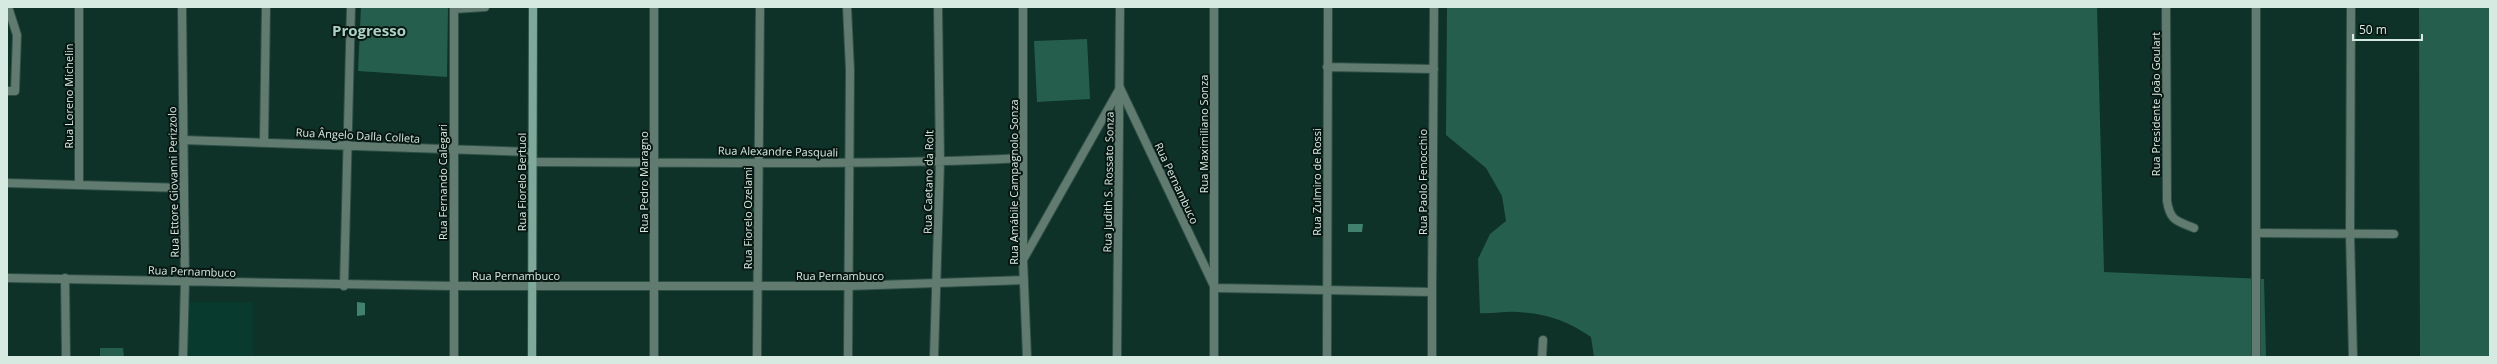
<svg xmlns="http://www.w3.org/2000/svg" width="2497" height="364" viewBox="0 0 2497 364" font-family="'Open Sans',sans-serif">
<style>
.built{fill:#083a2d}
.green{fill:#265e4d}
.water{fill:#41816d}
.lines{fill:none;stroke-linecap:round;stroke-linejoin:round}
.minor-casing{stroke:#2e4f46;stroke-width:10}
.tertiary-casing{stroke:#2e4f46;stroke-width:10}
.secondary-casing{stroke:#2e4f46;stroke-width:10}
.minor{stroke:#617b71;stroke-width:8}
.tertiary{stroke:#617b71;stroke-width:8}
.secondary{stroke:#7ea899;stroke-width:8}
.labels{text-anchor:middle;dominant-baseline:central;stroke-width:4;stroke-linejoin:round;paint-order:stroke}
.street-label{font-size:11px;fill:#d6eae2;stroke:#081712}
.district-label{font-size:15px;font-weight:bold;fill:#abd2c4;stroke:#081712}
</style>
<rect width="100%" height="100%" fill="#0e3228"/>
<path class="built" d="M188 302H253V355H402V357H188Z"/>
<path class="green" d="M361 7H448L447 77 358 71Z
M1447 7H2097L2104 272 2264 279 2266 357H1594L1591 337C1565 320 1548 314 1517 312 1505 311 1492 314 1480 313L1478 259 1490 234 1506 221 1502 196 1486 168 1446 135Z
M2419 7H2490V357H2420Z
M1087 39 1090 99 1037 102 1034 41Z
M100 348H123L124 357H100Z"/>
<path class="water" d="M1348 224H1363L1362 232H1348Z
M357 302 365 303V315L357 316Z"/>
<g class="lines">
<defs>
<path id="minor" d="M79 7V185
M847 7 850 70 848 357
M1214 7V357
M2166 7 2167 201C2170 221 2177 221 2194 228
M2351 7 2350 234 2353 357
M454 9 485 7
M1327 67 1434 69
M7 91H15L17 35 8 7
M183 140 532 152
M264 141 266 7
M532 162C696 162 860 166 1023 158
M7 183 184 188
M2256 233 2394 234
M65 278 66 357
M344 286 351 7
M1432 292 1434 7
M183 357 185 282
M454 357V7
M654 357V7
M757 357 760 7
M934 357 940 162 938 7
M1117 357 1120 7
M1327 357 1328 7
M1542 357 1543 340"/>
<path id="tertiary" d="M182 7 185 282
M1023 7V259L1027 357
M1120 88 1215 288 1432 292V357
M1024 258 1120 88
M7 278 453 286H848L1024 280
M2256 357V7"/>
<path id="secondary" d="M532 357 533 7"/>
</defs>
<use href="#minor" class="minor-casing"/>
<use href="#tertiary" class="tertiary-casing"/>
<use href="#secondary" class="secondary-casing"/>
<use href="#minor" class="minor"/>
<use href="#tertiary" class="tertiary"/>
<use href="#secondary" class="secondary"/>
</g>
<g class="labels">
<g class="street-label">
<text transform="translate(68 96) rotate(-90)">Rua Loreno Michelin</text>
<text transform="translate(2155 104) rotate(-90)">Rua Presidente João Goulart</text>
<text transform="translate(1203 134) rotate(-90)">Rua Maximiliano Sonza</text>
<text transform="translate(358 135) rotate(3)">Rua Ângelo Dalla Colleta</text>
<text transform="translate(778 151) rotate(1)">Rua Alexandre Pasquali</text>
<text transform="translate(173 182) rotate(-91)">Rua Ettore Giovanni Perizzolo</text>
<text transform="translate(442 182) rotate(-90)">Rua Fernando Calegari</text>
<text transform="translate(521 182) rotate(-90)">Rua Fiorelo Bertuol</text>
<text transform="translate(643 182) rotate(-90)">Rua Pedro Maragno</text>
<text transform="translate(928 182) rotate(-89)">Rua Caetano da Rolt</text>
<text transform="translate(1013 182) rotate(-90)">Rua Amábile Campagnolo Sonza</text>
<text transform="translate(1108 182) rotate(-89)">Rua Judith S. Rossato Sonza</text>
<text transform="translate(1316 182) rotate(-90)">Rua Zulmiro de Rossi</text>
<text transform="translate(1422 182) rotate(-90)">Rua Paolo Fenocchio</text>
<text transform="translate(1177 183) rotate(65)">Rua Pernambuco</text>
<text transform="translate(747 218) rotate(-90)">Rua Fiorelo Ozelami</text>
<text transform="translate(192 271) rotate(2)">Rua Pernambuco</text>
<text x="516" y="275">Rua Pernambuco</text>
<text x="840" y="275">Rua Pernambuco</text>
</g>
<g class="district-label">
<text x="369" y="30">Progresso</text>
</g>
</g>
<rect width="2497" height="364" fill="none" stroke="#d6eae2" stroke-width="16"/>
<path d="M2353 34v6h69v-6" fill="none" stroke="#d6eae2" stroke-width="2"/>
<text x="2359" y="34" font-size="12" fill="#d6eae2" stroke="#081712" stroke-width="3" paint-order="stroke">50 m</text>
</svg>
